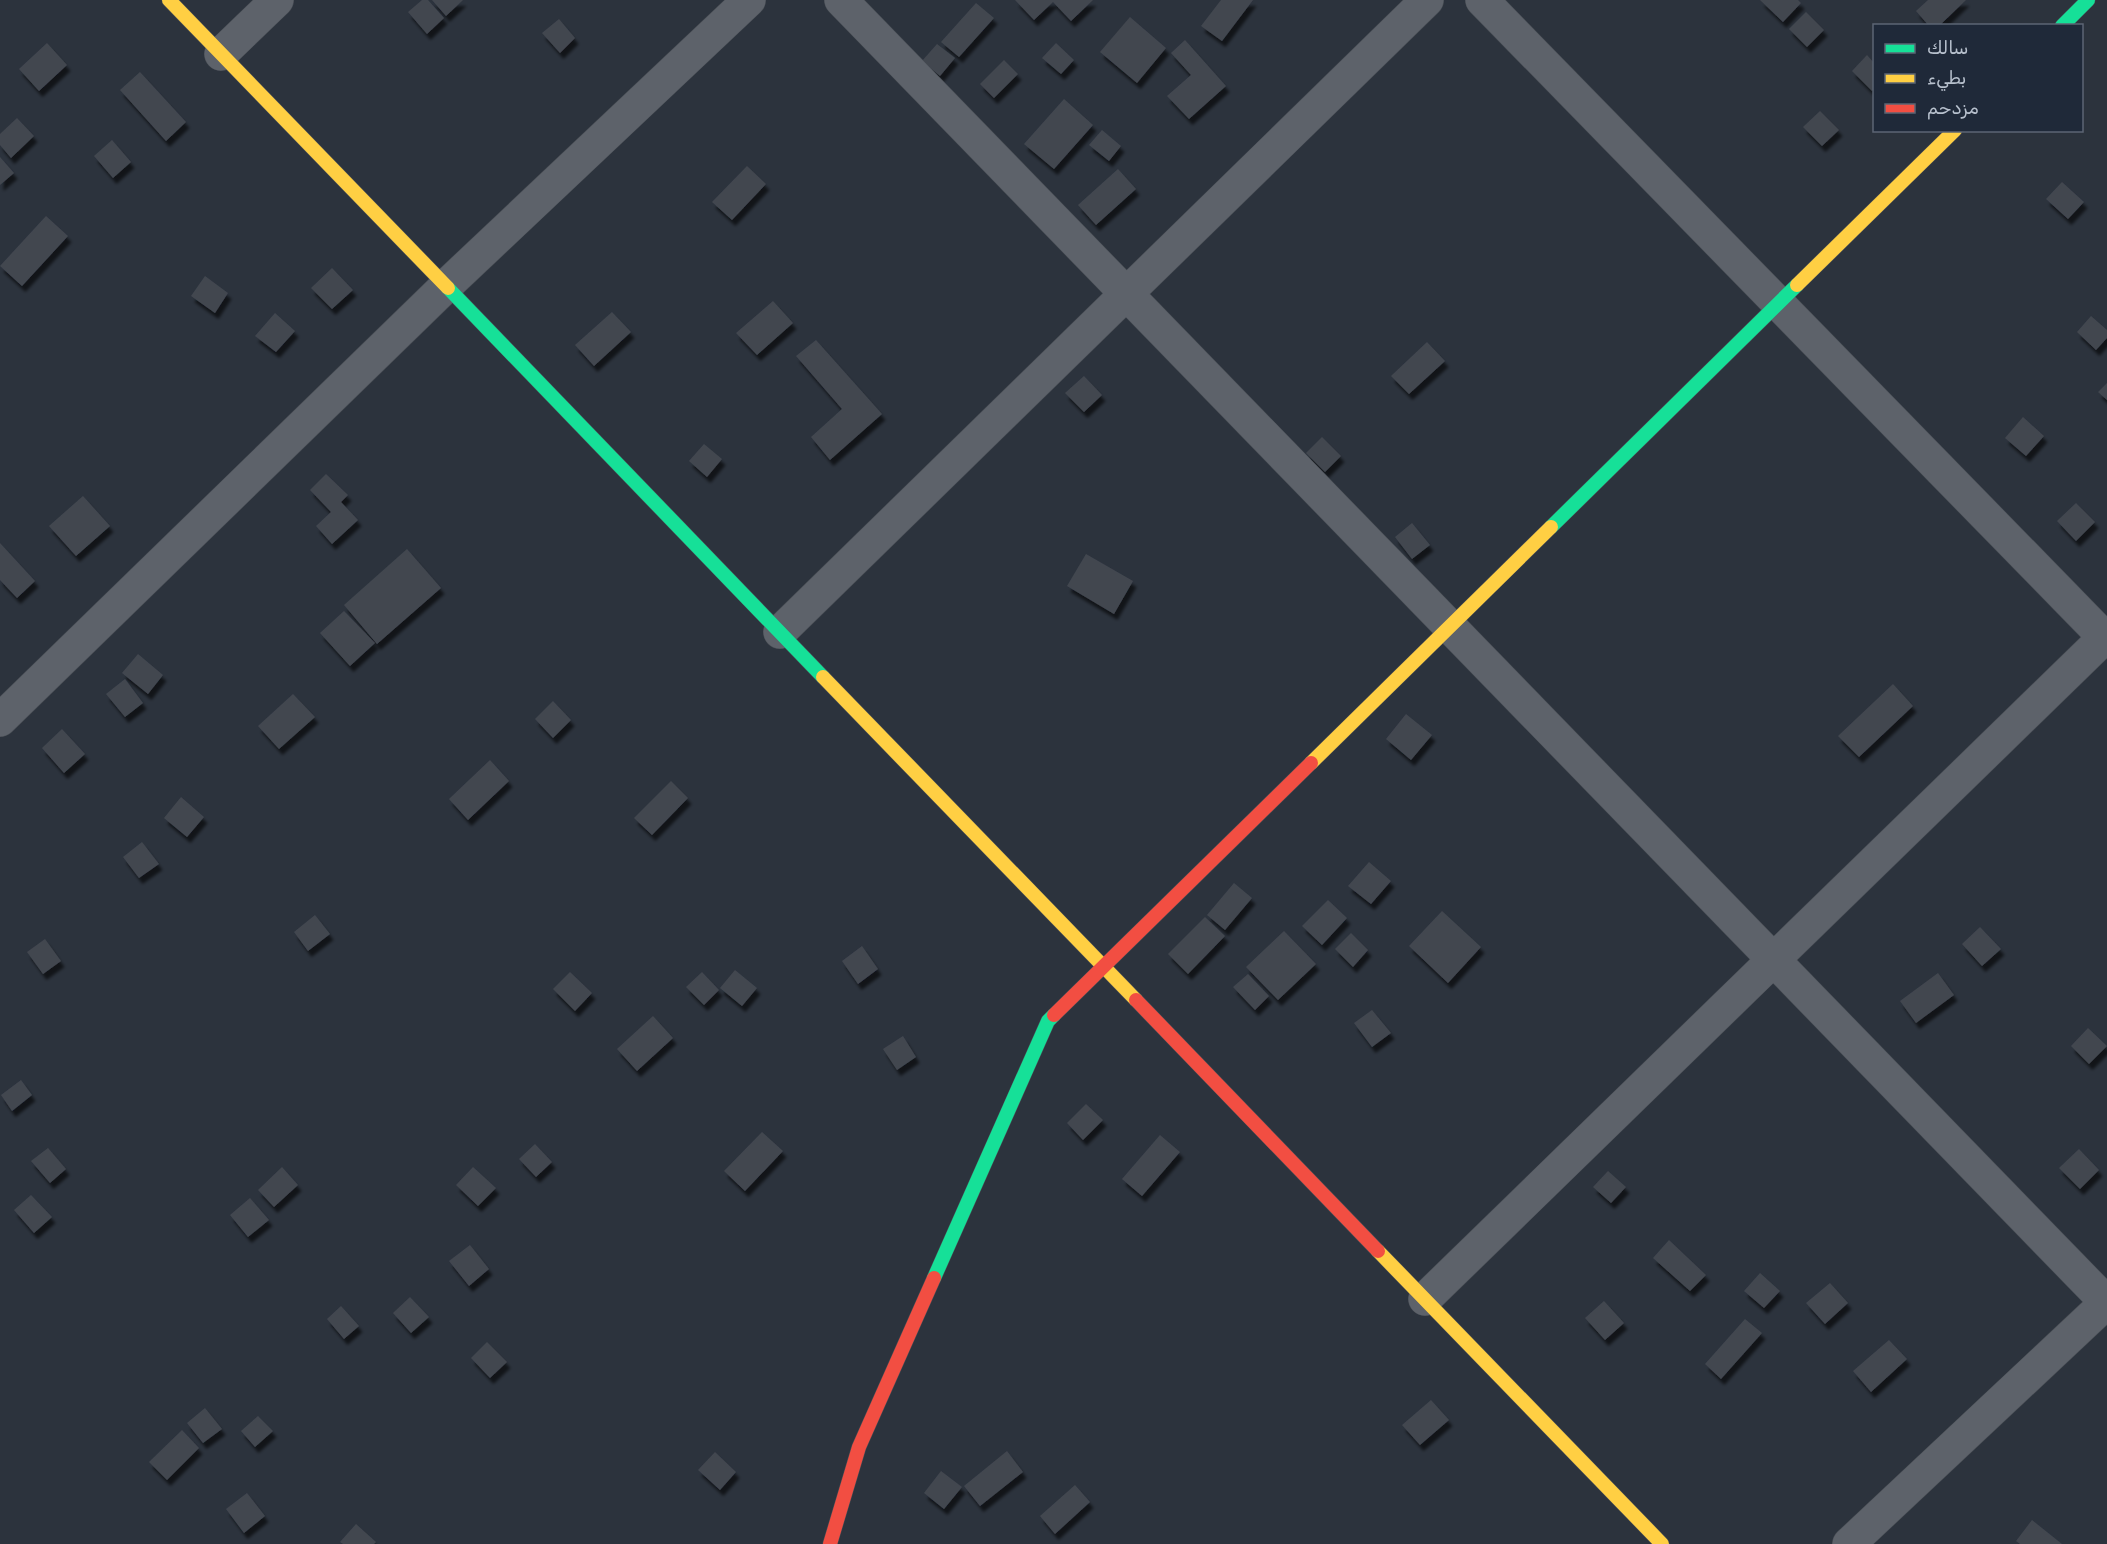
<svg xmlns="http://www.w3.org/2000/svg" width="2107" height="1544" viewBox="0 0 2107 1544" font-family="Rubik,Vazirmatn,sans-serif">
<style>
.building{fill:#424750;filter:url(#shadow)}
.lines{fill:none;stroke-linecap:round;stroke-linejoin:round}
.street-casing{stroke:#494e55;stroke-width:34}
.fast-casing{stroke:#494e55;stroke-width:15}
.slow-casing{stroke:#494e55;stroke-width:15}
.jam-casing{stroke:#494e55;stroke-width:15}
.street{stroke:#5d626a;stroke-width:33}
.fast{stroke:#16e098;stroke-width:14}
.slow{stroke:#ffcf43;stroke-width:14}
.jam{stroke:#f24e42;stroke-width:14}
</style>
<defs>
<filter id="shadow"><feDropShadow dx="3.5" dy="6" stdDeviation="1.5" flood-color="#0009"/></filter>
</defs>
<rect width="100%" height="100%" fill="#2c333d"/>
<path class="building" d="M422 0H428L444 18 427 34 408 12Z
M432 0H463L446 16Z
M1015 0H1093L1071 21 1053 2 1034 20Z
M1221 0H1253L1222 41 1201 26Z
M1760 0H1798L1801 3 1783 22Z
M1928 0H1966L1939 26H1929L1916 11Z
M976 3 994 18 959 57 941 42Z
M1806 12 1824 30 1807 47 1789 29Z
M1130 17 1166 48 1137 83 1100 52Z
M559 19 575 38 560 53 542 33Z
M1185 40 1226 86 1189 119 1167 96 1191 75 1171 53Z
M47 43 67 65 39 91 19 69Z
M1056 43 1074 60 1061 74 1042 58Z
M937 44 955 58 940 76 922 61Z
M1867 55 1874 63V88L1872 91 1852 71Z
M1004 60 1018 74 994 98 980 84Z
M140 72 186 122 166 141 120 90Z
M1064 99 1093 125 1054 169 1024 144Z
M1820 111 1839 130 1822 146 1803 127Z
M17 118 34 136 11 158 0 145V134Z
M1102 130 1121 146 1109 161 1089 145Z
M112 140 131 162 113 178 94 156Z
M0 157 14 173 0 185Z
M747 166 766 184 732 220 712 202Z
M1118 169 1136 189 1096 225 1078 205Z
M2062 182 2084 202 2068 219 2046 199Z
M46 216 68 236 22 286 0 266Z
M332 268 353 290 332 309 311 288Z
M205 276 228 293 215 313 191 296Z
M773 301 793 323 757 355 736 333Z
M612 312 631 332 594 366 575 345Z
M275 313 295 331 276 352 255 336Z
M2091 316 2107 330V338L2096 350 2077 332Z
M816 340 882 414 830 460 811 437 842 409 796 356Z
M1427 342 1445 361 1409 394 1391 376Z
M1084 376 1102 395 1084 412 1065 393Z
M2107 383V400L2098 392Z
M2023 417 2044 436 2026 456 2005 438Z
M1322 437 1341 456 1325 472 1306 453Z
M704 444 722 459 707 477 689 461Z
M326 474 348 495 341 502 358 520 332 544 316 526 331 512 310 490Z
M83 496 110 526 76 556 49 526Z
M2076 503 2095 522 2076 541 2057 521Z
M1412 523 1430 545 1412 559 1395 537Z
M0 543 35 581 17 598 0 580Z
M407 549 441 588 377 644 344 605Z
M1086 554 1133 581 1114 614 1067 586Z
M344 611 375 643 350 666 320 633Z
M138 654 163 675 148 694 122 673Z
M125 679 143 703 125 717 106 694Z
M1893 684 1913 706 1859 757 1838 736Z
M293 694 315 717 279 749 258 726Z
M553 701 571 720 553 738 535 719Z
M1406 714 1432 735 1411 760 1386 739Z
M62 729 85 754 64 773 42 748Z
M490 760 509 781 468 820 449 799Z
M671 781 688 798 652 835 634 818Z
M181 797 204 817 187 837 164 818Z
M142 842 159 864 139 878 123 857Z
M1369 862 1391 881 1371 904 1348 886Z
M1234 883 1252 898 1225 930 1207 915Z
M1328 900 1347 918 1322 945 1302 926Z
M1442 911 1481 947 1448 983 1409 946Z
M315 915 330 934 308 951 294 932Z
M1205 917 1225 936 1188 974 1168 954Z
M1980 927 2001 949 1982 966 1962 944Z
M1284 931 1316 964 1278 1000 1246 967Z
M1351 933 1368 950 1353 967 1335 949Z
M45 939 61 961 43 974 27 952Z
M862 946 878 969 858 984 842 961Z
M735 970 757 988 742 1006 720 988Z
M570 972 592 993 575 1011 553 989Z
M702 972 719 990 704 1005 686 987Z
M1938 973 1954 995 1916 1023 1900 1001Z
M1248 974 1269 996 1255 1010 1233 987Z
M1372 1010 1391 1033 1372 1047 1354 1023Z
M653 1016 673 1038 637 1071 617 1049Z
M2088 1028 2107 1046 2089 1064 2071 1046Z
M903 1036 916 1057 897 1070 883 1049Z
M21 1080 32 1095 12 1111 1 1095Z
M1086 1104 1103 1120 1083 1140 1067 1123Z
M762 1132 783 1151 745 1191 724 1171Z
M1160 1135 1180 1152 1142 1196 1122 1179Z
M535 1144 552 1162 536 1177 519 1159Z
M48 1148 66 1169 50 1183 31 1161Z
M2079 1149 2099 1170 2080 1189 2059 1168Z
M282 1167 298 1185 274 1207 258 1190Z
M473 1167 496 1188 478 1206 456 1185Z
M1608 1171 1626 1187 1611 1203 1593 1187Z
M31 1195 52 1217 34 1233 14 1210Z
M250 1198 269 1220 248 1237 230 1215Z
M1669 1240 1706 1275 1690 1291 1653 1258Z
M470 1245 489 1269 469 1286 449 1261Z
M1760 1273 1780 1291 1764 1308 1744 1291Z
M1830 1283 1848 1303 1825 1324 1806 1303Z
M410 1297 429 1317 411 1333 393 1313Z
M1604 1301 1624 1323 1605 1340 1585 1318Z
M341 1306 359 1326 344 1339 327 1319Z
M1745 1319 1762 1333 1721 1379 1705 1364Z
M1889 1340 1907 1359 1871 1392 1853 1371Z
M487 1342 507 1362 490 1378 471 1358Z
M1431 1400 1449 1420 1420 1445 1402 1425Z
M205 1408 222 1429 203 1443 187 1423Z
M258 1416 273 1431 255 1447 241 1431Z
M182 1430 199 1448 167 1480 149 1462Z
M1007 1451 1023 1472 980 1506 964 1486Z
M715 1452 736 1472 720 1490 698 1470Z
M941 1471 962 1487 944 1509 924 1493Z
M1075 1485 1090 1502 1055 1534 1040 1516Z
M247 1493 265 1516 244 1533 226 1509Z
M2032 1520 2062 1544H2020L2016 1541Z
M356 1524 376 1542 374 1544H343L340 1542Z"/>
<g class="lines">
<defs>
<path id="street" d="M841 0 2107 1303
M1482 0 2107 640
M221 54 277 0
M780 632 1427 0
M0 720 446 286 749 0
M1425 1299 2107 635
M1849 1544 2107 1302"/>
<path id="fast" d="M2062 26 2088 0
M448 288 823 677
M1551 527 1797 285
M934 1278 1048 1021 1054 1015"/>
<path id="slow" d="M169 0 448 288
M1797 285 1955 130
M823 677 1136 1000
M1311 763 1551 527
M1378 1251 1662 1544"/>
<path id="jam" d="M1136 1000 1378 1251
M1054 1015 1311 763
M830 1544 859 1447 934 1278"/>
</defs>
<use href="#street" class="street-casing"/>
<use href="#fast" class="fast-casing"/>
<use href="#slow" class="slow-casing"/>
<use href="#jam" class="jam-casing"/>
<use href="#street" class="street"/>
<use href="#fast" class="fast"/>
<use href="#slow" class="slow"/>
<use href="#jam" class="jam"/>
</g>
<rect x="1873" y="24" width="210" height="108" fill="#1f2939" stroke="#5c6574" stroke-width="1.5"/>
<rect x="1885" y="44" width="30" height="9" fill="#16e098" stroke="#5c6574" stroke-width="1.5"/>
<text x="1927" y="54" font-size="18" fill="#b7c0cd">سالك</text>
<rect x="1885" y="74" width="30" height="9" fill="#ffcf43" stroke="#5c6574" stroke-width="1.5"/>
<text x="1927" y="84" font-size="18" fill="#b7c0cd">بطيء</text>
<rect x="1885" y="104" width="30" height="9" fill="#f24e42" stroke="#5c6574" stroke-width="1.5"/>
<text x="1927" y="114" font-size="18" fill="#b7c0cd">مزدحم</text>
</svg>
